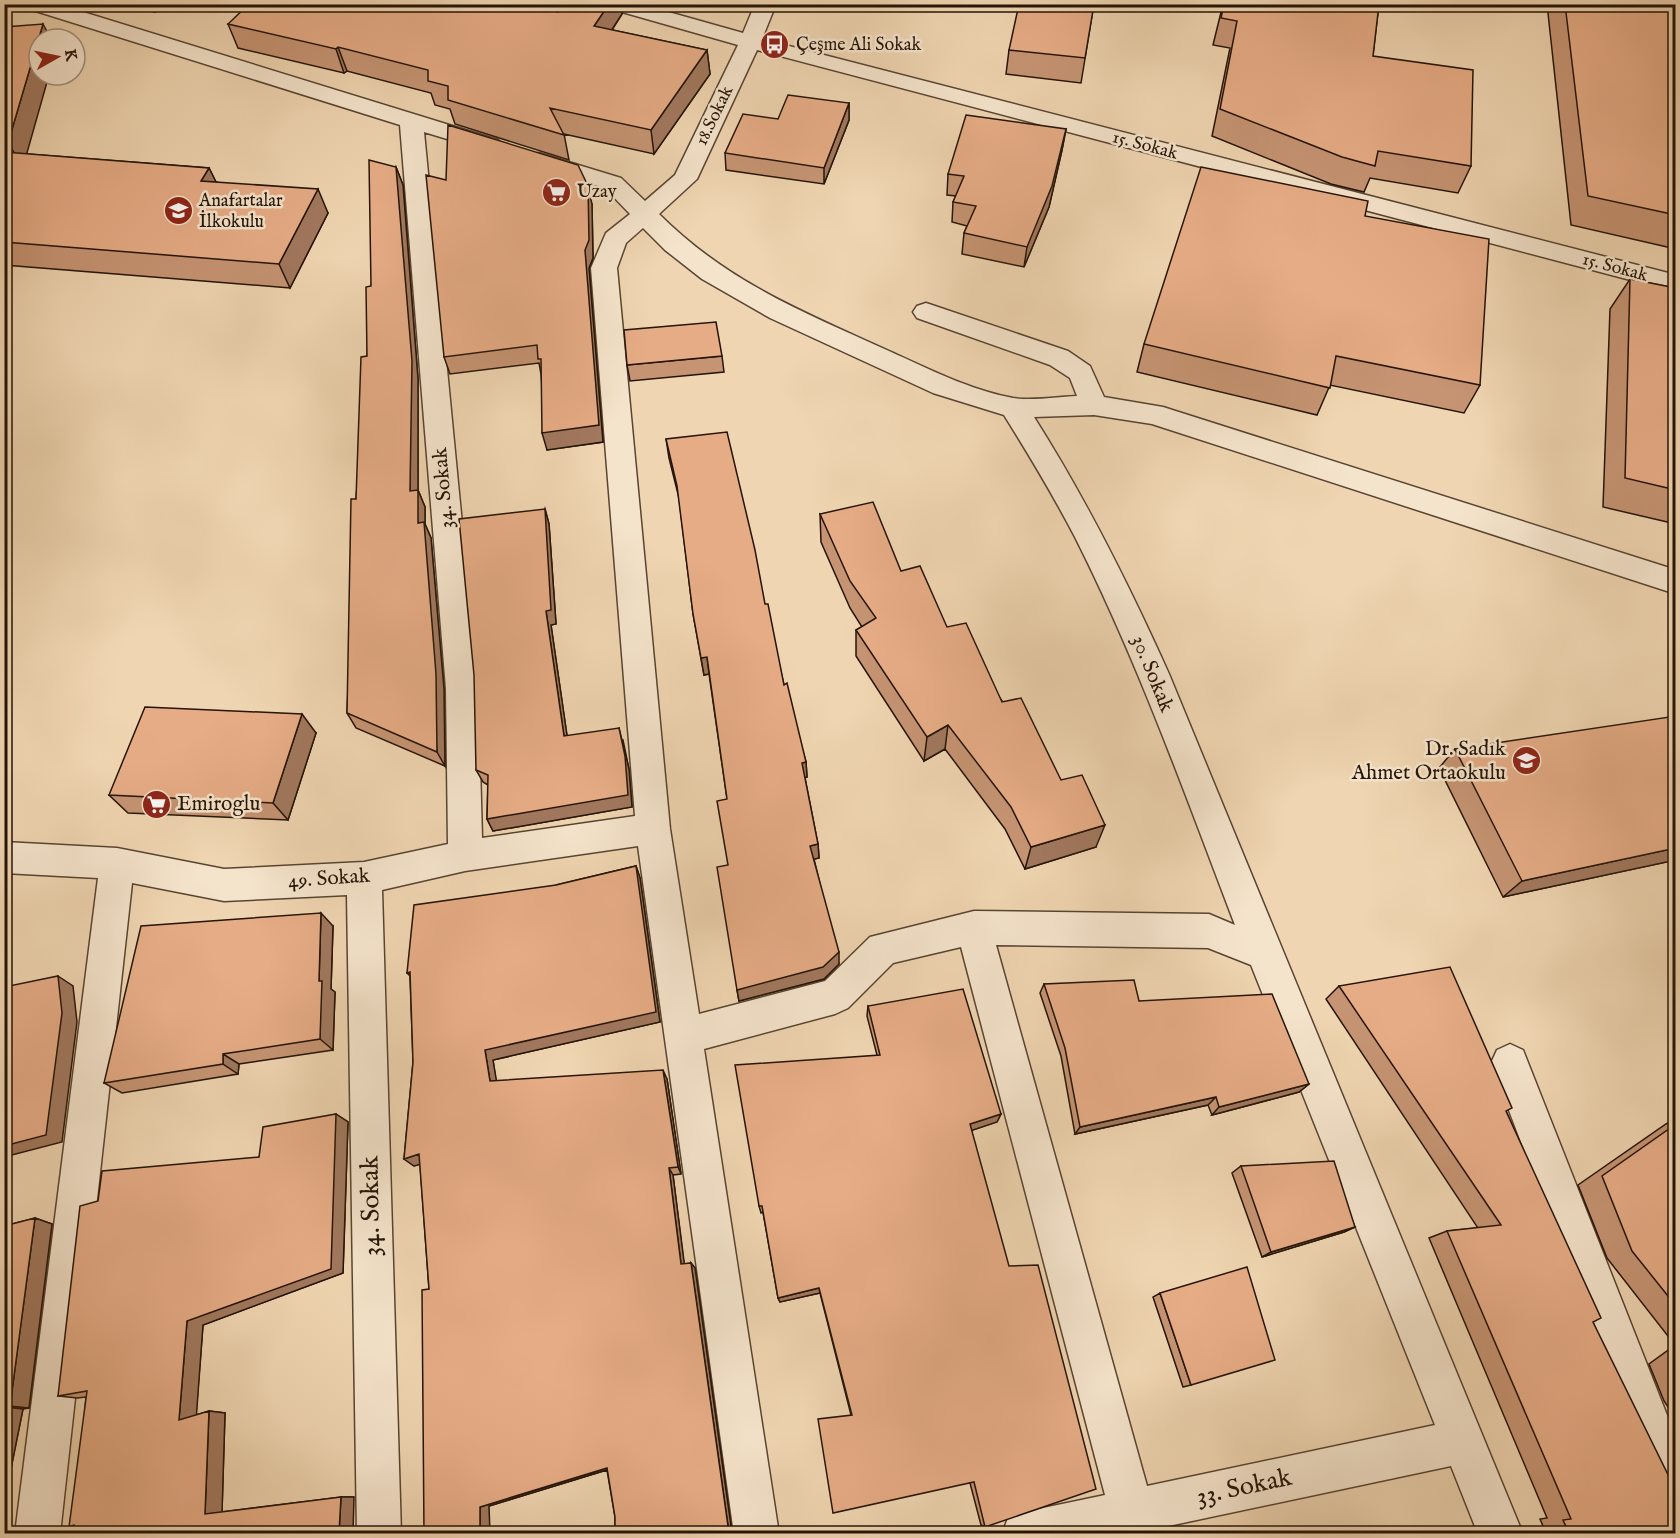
<svg xmlns="http://www.w3.org/2000/svg" width="1680" height="1538" viewBox="0 0 1680 1538" font-family="'IM FELL English',serif">
<style>
.lines{fill:none;stroke-linecap:round;stroke-linejoin:round}
.minor-casing{stroke:#584432;stroke-width:3}
.minor{fill:#f5e4cc;fill-rule:evenodd}
.wall{fill:#c69473;stroke:#251407;stroke-width:1.5}
.shaded-wall{fill:#a1785e;stroke:#251407;stroke-width:1.5}
.building{fill:#e6ac86;stroke:#251407;stroke-width:1.5}
.labels{text-anchor:middle;dominant-baseline:central;stroke-width:5;stroke-linejoin:round;paint-order:stroke}
.far-poi-label{font-size:18px;fill:#251407;stroke:#f5e4cc;text-anchor:start}
.far-street-label{font-size:18px;fill:#251407;stroke:#f5e4cc}
.street-label{font-size:21px;fill:#251407;stroke:#f5e4cc}
.poi-label{font-size:21px;fill:#251407;stroke:#f5e4cc;text-anchor:end}
.near-street-label{font-size:26px;fill:#251407;stroke:#f5e4cc}
</style>
<rect width="100%" height="100%" fill="#efd5b1"/>
<filter id="stains"><feTurbulence type="fractalNoise" baseFrequency=".00333" numOctaves="4"/><feColorMatrix values="0 0 0 0 .2 0 0 0 0 .09 0 0 0 0 .02 0 0 0 .5 -.17"/></filter>
<radialGradient id="worn" r=".72"><stop offset=".6" stop-color="#630" stop-opacity="0"/><stop offset="1" stop-color="#630" stop-opacity=".3"/></radialGradient>
<g class="lines">
<defs>
<path id="minor" d="M23 4H57L498 140 502 145 498 150 490 152 424 132 478 689 482 838 635 816 591 268 606 233 630 214 605 188 531 165 527 160 531 155 539 153 621 178 645 201 675 175 738 45 608 8 605 4H640L743 33 755 4H776L762 39 1676 275V292L757 50 697 179 659 214C727 282 803 312 889 351 929 369 970 390 1013 398 1032 401 1057 397 1077 396L1070 378 1050 365 917 318 913 312 917 306 926 303 935 306 1068 351 1090 366 1104 397 1163 407 1676 570V594L1152 424 1094 415 1034 417C1086 499 1129 585 1169 674L1523 1534H1478L1451 1466 1159 1528 1160 1534H1002L1008 1518 1024 1512 1105 1495 961 947 893 963 848 1008 835 1014 704 1049 779 1534H734L638 846 465 871 382 890 401 1534H357L347 895 224 901 132 883 60 1534H15L98 878 4 873V842L117 848 224 869 364 862 448 844 446 689 400 125 26 8ZM643 228 665 250 702 279 770 318 933 393 1004 415C1029 455 1053 495 1075 537 1138 662 1185 794 1235 925L1209 914 974 911 870 937 825 981 699 1014 670 829 617 268 626 243ZM996 945 1208 948 1251 965 1435 1425 1147 1486Z
M1510 1044 1523 1050 1676 1438V1503L1660 1497 1646 1472 1491 1063 1497 1050Z"/>
</defs>
<use href="#minor" class="minor-casing"/>
<use href="#minor" class="minor"/>
</g>
<path class="wall" d="M117 4H163L155 12Z
M876 4H921L919 11Z
M1094 4 1081 83 1006 74 1009 50Z
M1223 4H1379L1373 56 1471 166 1458 193 1370 178 1364 192 1331 184 1212 136 1230 48 1213 45Z
M1547 4H1676V249L1571 225Z
M558 12 622 14 612 30 707 50 710 74 654 154 564 134 569 160 455 124 450 109 435 105 431 93 347 71 344 73 238 48 228 24Z
M4 27 27 154 209 168 216 182 328 213 290 288 4 265Z
M849 103V120L824 184 726 170 725 153 778 119Z
M1066 129 1062 150 1049 207 1024 267 962 254 964 233 967 226 952 222 953 202 956 196 947 195 948 174Z
M396 167 403 185 418 379V490L425 507V524L431 538 444 689 445 766 356 728 347 713 356 499 367 356 371 286Z
M446 180 592 204 593 258 589 268 603 442 547 450 541 374 539 363 450 374 444 357Z
M1365 216 1480 385 1464 413 1330 385 1317 415 1137 372 1144 344Z
M1630 279 1676 288V524L1603 507 1610 309Z
M722 356 724 372 630 381 627 365Z
M666 439 765 604 784 685 806 762 807 777 805 778 818 844 819 858 814 859 839 964 824 979 739 1001 737 990 728 865 727 799 709 674 704 675 693 614 679 498 669 458Z
M545 509 549 524 556 624 551 625 567 736 623 740 629 769 632 807 493 831 487 819 488 785 483 782 476 770Z
M820 514 901 571 947 627 1061 780 1096 847 1025 869 1005 829 945 749 924 761 856 656V630L862 627 850 608 821 542Z
M316 733 288 820 128 813 109 795Z
M1455 749 1676 860 1503 897 1439 768Z
M636 866 640 878 660 1022 493 1060 496 1081 667 1079 681 1174 673 1175 684 1264 691 1263 695 1268 732 1533H615V1517L607 1470 489 1506 429 1289 420 1164 414 1166 404 1159 413 1062 410 976 407 973 556 885Z
M333 926 331 989 335 992 333 1050 239 1064 238 1074 122 1093 104 1083Z
M1044 984 1139 1001 1309 1084 1299 1092 1212 1115 1208 1105 1075 1134 1061 1056 1040 993Z
M1339 986 1506 1111 1593 1322 1676 1533H1546L1540 1519 1547 1518 1429 1238 1447 1231 1478 1228 1326 999Z
M868 1006 1001 1114 997 1122 972 1130 985 1527 981 1525 970 1483 851 1415 820 1293 780 1302 778 1298 763 1212 761 1213 759 1206 877 1055 867 1016Z
M336 1114 348 1122 343 1273 203 1325 196 1415 209 1411 225 1413 222 1512 341 1497H354L74 1533 86 1397 77 1398 58 1396 259 1157Z
M1676 1119V1419L1664 1401 1649 1364 1675 1345 1607 1258 1578 1185 1666 1124Z
M1241 1166 1355 1227 1344 1232 1262 1257 1232 1173Z
M35 1218 52 1224 29 1408 23 1409 4 1503V1226Z
M1160 1293 1191 1385 1183 1387 1153 1297Z"/>
<path class="shaded-wall" d="M151 4H163L155 12Z
M609 4H621L622 14 598 51 594 26Z
M43 24 51 39H39V75H49L23 167 8 143Z
M338 47 347 71 344 73 336 49Z
M707 50 710 74 654 154 651 130Z
M849 103V120L824 184V168Z
M1066 129 1062 150 1049 207 1024 267 1027 247Z
M396 167 403 185 418 379V490L425 507V524L431 538 444 689 445 766 437 752 418 523 410 491Z
M209 168 221 192 201 181Z
M588 186 592 204 593 258 589 268 603 442 547 450 542 433 585 250Z
M318 189 328 213 290 288 279 264Z
M545 509 549 524 556 624 551 625 569 749 564 736 546 611Z
M707 657 709 674 704 675 701 658Z
M302 714 316 733 288 820 273 803Z
M948 725 945 749 924 761 927 737Z
M619 728 629 769 632 807 493 831 487 819Z
M806 762 807 777 803 778 802 763Z
M1105 825 1096 847 1025 869 1031 847Z
M818 844 819 858 811 860 810 846Z
M1676 848V860L1503 897 1522 881Z
M636 866 640 878 660 1022 493 1060 498 1090 490 1081 485 1050Z
M321 913 333 926 331 989 335 992 333 1050 320 1039 319 981Z
M839 952V964L824 979 739 1001 737 990Z
M58 976 73 986 77 1022 62 1142 4 1157V1146Z
M223 1054 239 1064 238 1074 223 1064Z
M663 1070 667 1079 681 1174 678 1167Z
M1309 1084 1299 1092 1212 1115 1219 1107Z
M1216 1097 1208 1105 1075 1134 1080 1127Z
M336 1114 348 1122 343 1273 203 1325 196 1421 179 1420 187 1321Z
M1001 1114 997 1122 967 1132 970 1124Z
M419 1154 429 1162 414 1166 404 1159Z
M669 1168 673 1175 685 1269 681 1264Z
M35 1218 52 1224 29 1408 10 1406Z
M1355 1227 1344 1232 1262 1257 1271 1252Z
M691 1263 695 1268 732 1533H729Z
M819 1288 820 1293 780 1302 778 1298Z
M4 1407 23 1409 4 1503Z
M209 1411 225 1413 222 1513 205 1514Z
M607 1468H613L489 1506 490 1533H480V1507Z
M341 1497H354L353 1533H339Z"/>
<path class="building" d="M249 4H526L558 12 563 4H609L594 26 707 50 651 130 550 108 564 135 448 100V86L428 81V70L338 47 336 49 228 24Z
M1019 4H1094L1085 58 1009 50Z
M1224 4H1379L1373 56 1473 70 1471 166 1378 151 1375 166 1342 157 1220 109 1237 21 1221 18Z
M1565 4H1676V215L1588 196Z
M43 24 8 143H4V27Z
M788 95 849 103 824 168 725 153 743 114 778 119Z
M966 115 1066 129 1052 186 1027 247 964 233 976 206 953 202 964 176 948 174Z
M448 125 578 165 588 186 589 240 585 250 599 425 542 433 541 359H538L537 345 444 357 426 175 446 180Z
M4 152 209 168 201 181 318 189 279 264 4 242Z
M369 160 396 167 412 361 410 491 418 490V523L424 522 436 674 437 752 347 713 351 499H356L361 357 367 356 366 287 371 286Z
M1201 167 1368 201 1365 216 1489 239 1480 385 1336 356 1330 388 1144 344Z
M1630 279 1676 288V490L1625 478Z
M716 322 722 356 627 365 624 330Z
M727 432 755 550 765 604H768L784 685 787 683 806 762 802 763 818 844 810 846 839 952 823 967 737 990 717 867 728 865 717 801 727 799 707 657 701 658 693 614 677 486 666 439Z
M873 502 901 571 920 566 947 627 966 623 1002 702 1021 698 1061 780 1082 775 1105 825 1031 847 1011 807 948 725 927 737 856 630 876 618 850 581 820 514Z
M545 509 551 610 546 611 564 736 619 728 625 756 628 795 487 819 488 775 476 770 474 675 459 519Z
M145 707 302 714 273 803 109 795Z
M1676 716V848L1522 881 1455 749Z
M636 866 656 1012 485 1050 490 1081 663 1070 678 1167 669 1168 681 1264 691 1263 729 1533H615V1517L607 1468 480 1507V1533H424L422 1290 429 1289 419 1154 404 1159 413 1062 410 972 407 973 414 905 556 885Z
M321 913 319 981H322L320 1039 223 1054V1064L104 1083 141 926Z
M1450 967 1512 1108 1506 1111 1601 1318 1593 1322 1676 1491V1533H1569L1563 1520 1571 1519 1447 1231 1501 1225 1339 986Z
M58 976 62 1013 46 1135 4 1146V987Z
M1134 980 1139 1001 1272 994 1309 1084 1219 1107 1216 1097 1080 1127 1065 1048 1044 984Z
M963 989 1001 1114 970 1124 1009 1266 1038 1265 1096 1489 985 1527 974 1482 833 1513 818 1419 852 1415 819 1288 778 1298 762 1206H759L735 1065 880 1055 868 1006Z
M336 1114 331 1269 187 1321 179 1420 209 1411 205 1514 341 1497 339 1533H74V1525L69 1527 87 1391 58 1396 80 1206 98 1201 102 1171 259 1157 263 1127Z
M1676 1124V1306L1632 1251 1602 1176Z
M1334 1161 1355 1227 1271 1252 1241 1166Z
M35 1218 10 1406 4 1407V1226Z
M1247 1267 1275 1360 1191 1385 1160 1293Z"/>
<defs>
<symbol id="bus-disc" viewBox="-11 -11 22 22"><circle r="9.5" fill="#8f2418" stroke="#f5e4cc"/><path d="M-5-6H5V4H4V6H2V4H-2V6H-4V4H-5ZM-3.5-4V0h7V-4ZM-3.5 1.2v1.5H-2V1.2ZM2 1.2v1.5H3.5V1.2Z" fill="#fff"/></symbol>
<symbol id="supermarket-disc" viewBox="-11 -11 22 22"><circle r="9.5" fill="#8f2418" stroke="#f5e4cc"/><path d="M-6-5.5h2.5l.6 2H6L4.5 2H-2.5L-4.4-4H-6ZM-1.5 3.2a1.3 1.3 0 1 0 .1 0ZM3 3.2a1.3 1.3 0 1 0 .1 0Z" fill="#fff"/></symbol>
<symbol id="school-disc" viewBox="-11 -11 22 22"><circle r="9.5" fill="#8f2418" stroke="#f5e4cc"/><path d="M0-5L7-2L0 1L-7-2ZM-4 1L0 2.5L4 1V4Q0 6-4 4Z" fill="#fff"/></symbol>
</defs>
<g fill-rule="evenodd">
<use href="#bus-disc" x="758" y="28" width="33" height="33"/>
<use href="#supermarket-disc" x="540" y="176" width="33" height="33"/>
<use href="#school-disc" x="162" y="194" width="33" height="33"/>
<use href="#school-disc" x="1510" y="744" width="33" height="33"/>
<use href="#supermarket-disc" x="140" y="788" width="33" height="33"/>
</g>
<g class="labels">
<g class="far-poi-label">
<text x="796" y="45">Çeşme Ali Sokak</text>
<text x="577" y="192">Uzay</text>
<text x="199" y="201">Anafartalar<tspan x="199" dy="21">İlkokulu</tspan></text>
</g>
<g class="far-street-label">
<text transform="translate(715 116) rotate(-64)">18.Sokak</text>
<text transform="translate(1145 146) rotate(15)">15. Sokak</text>
<text transform="translate(1615 268) rotate(15)">15. Sokak</text>
</g>
<g class="street-label">
<text transform="translate(444 488) rotate(-95)">34. Sokak</text>
<text transform="translate(1152 674) rotate(68)">30. Sokak</text>
<text transform="translate(329 879) rotate(-4)">49. Sokak</text>
</g>
<g class="poi-label">
<text x="1506" y="749">Dr. Sadık<tspan x="1506" dy="24">Ahmet Ortaokulu</tspan></text>
<text x="177" y="804" text-anchor="start">Emiroglu</text>
</g>
<g class="near-street-label">
<text transform="translate(371 1206) rotate(-91)">34. Sokak</text>
<text transform="translate(1244 1487) rotate(-12)">33. Sokak</text>
</g>
</g>
<rect width="1680" height="1538" fill="none" stroke="#efd5b1" stroke-width="24"/>
<rect x="6" y="6" width="1668" height="1526" fill="none" stroke="#251407" stroke-width="3"/>
<rect x="12" y="12" width="1656" height="1514" fill="none" stroke="#251407" stroke-width="1.5"/>
<g transform="translate(57 57) rotate(81)"><circle r="28" fill="#f5e4cc" stroke="#a2917d" stroke-width="1.5"/>
<path d="M0-4.5L10 22L0 15L-10 22Z" fill="#8f2418"/>
<text y="-9" font-size="16" font-weight="bold" text-anchor="middle" fill="#251407">K</text>
</g>
<rect width="100%" height="100%" filter="url(#stains)"/>
<rect width="100%" height="100%" fill="url(#worn)"/>
</svg>
